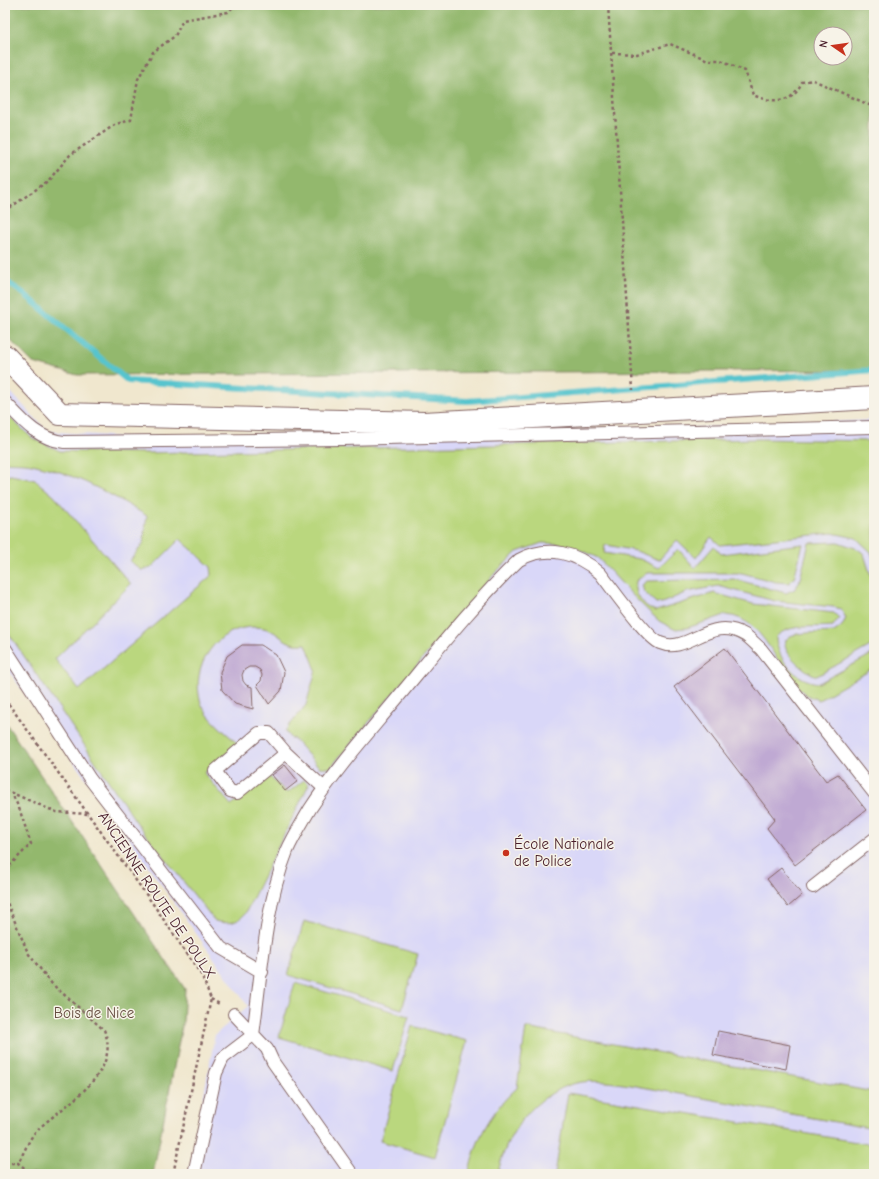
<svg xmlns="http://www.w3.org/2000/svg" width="879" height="1179" viewBox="0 0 879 1179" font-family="'Comic Neue',sans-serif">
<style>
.built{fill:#d9d7f8}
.green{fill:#bad77e;stroke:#827b54}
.forest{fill:#93b86d;stroke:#6e6c4c;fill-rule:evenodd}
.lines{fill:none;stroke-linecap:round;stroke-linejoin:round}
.stream{stroke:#57c4ce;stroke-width:6}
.building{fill:#bfa9d3}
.lane-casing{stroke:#846564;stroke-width:14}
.street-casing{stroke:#846564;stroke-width:24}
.path{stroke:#846564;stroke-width:2.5;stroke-dasharray:3 3;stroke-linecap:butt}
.lane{stroke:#fff;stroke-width:12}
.street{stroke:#fff;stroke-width:22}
.poi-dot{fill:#c8321e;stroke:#f7f3e8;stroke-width:1.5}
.labels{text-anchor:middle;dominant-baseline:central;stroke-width:3;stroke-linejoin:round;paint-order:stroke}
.poi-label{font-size:15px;fill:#4a1f2b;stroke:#f7f3e8;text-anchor:start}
.street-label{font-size:15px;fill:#4a1f2b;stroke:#f7f3e8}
.park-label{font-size:15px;fill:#664d40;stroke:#f7f3e8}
</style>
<rect width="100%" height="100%" fill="#f7f3e8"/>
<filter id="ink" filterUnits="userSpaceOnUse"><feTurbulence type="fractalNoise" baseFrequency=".025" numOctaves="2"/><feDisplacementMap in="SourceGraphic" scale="8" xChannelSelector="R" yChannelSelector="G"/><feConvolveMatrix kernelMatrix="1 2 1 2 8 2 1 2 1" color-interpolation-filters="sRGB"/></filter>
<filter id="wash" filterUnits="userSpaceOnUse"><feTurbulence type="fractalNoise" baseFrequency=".012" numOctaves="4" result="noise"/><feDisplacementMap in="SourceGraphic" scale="16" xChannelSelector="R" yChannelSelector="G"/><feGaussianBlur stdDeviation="0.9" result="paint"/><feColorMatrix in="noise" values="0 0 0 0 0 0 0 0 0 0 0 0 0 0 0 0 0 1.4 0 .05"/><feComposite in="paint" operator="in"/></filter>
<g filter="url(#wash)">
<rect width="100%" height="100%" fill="#f0e7ce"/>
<path class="built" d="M5 386 47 431 120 437 678 428 874 420V1174H189L215 1035 248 1006 5 666Z"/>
<path class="green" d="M5 413 32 438 60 451 145 453 759 439 874 441V560L871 552 856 538 832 533 720 545 711 537 696 558 677 540 659 560 636 551 607 545H605L604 553 640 559 659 568 678 549 695 568 714 546 721 554 803 544 794 578 789 583 776 582 742 573H647L636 581C634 596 643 606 656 611L714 593 753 604 834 613 839 618 833 626C815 628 789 623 776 637 777 660 796 681 819 683L874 653V668L819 700C779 691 772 617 725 615L687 628 674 629 659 621 639 602 598 558 578 549 561 544 542 543 517 552 495 573 330 768 319 767 293 738 291 739 285 731 306 705 316 670 306 644C302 644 295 645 291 643 277 637 275 628 256 627 217 625 189 667 201 703 207 719 226 732 238 744L204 773 231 805 269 776 287 793 304 780 309 784 245 914C236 924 228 924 215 921L139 826 5 628V476L11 475 35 480 54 496 131 584 55 659 79 690 212 575 211 567 180 539 151 568 141 570 130 561 143 544 147 516C113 495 75 474 36 465 26 462 15 463 5 462Z
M838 542 858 549 864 554 874 586V644L817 676C806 673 769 644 793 635 803 632 823 633 834 632L842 626 846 618 841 609 834 607 775 601 718 586 687 592 662 603H656L644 592 642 585 647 581 734 579 786 593 795 589 799 583 809 543Z
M304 921 418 954 402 1009 288 975Z
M295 983 409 1016 393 1071 279 1037Z
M412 1026 467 1041 435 1157 380 1141Z
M526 1028 874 1092V1129L631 1085C614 1083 594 1079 576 1083 535 1094 505 1133 498 1174H469C475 1140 491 1111 517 1088Z
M568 1093 874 1145V1174H555Z"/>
<path class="forest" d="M5 5H874V370L77 375 33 363 5 335ZM821 34H845V58H821Z
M5 722 185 989 183 1021 153 1174H5Z"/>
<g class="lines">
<path class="stream" d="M5 281 23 293 128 381 467 401 874 370"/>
</g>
<g id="blocks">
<path class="building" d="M242 645H261L276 655 284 672 281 691 269 704 257 685 261 681 262 675 260 670 255 667H249L244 670 242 675 243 681 246 685 252 687 253 709 235 704 222 690 220 672 227 656Z
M725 648 826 781 838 774 866 810 795 865 767 828 775 819 674 687Z
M285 765 298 781 285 791 272 775Z
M781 868 802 895 788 907 767 879Z
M718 1031 790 1045 786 1069 713 1055Z"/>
</g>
</g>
<g filter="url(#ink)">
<use href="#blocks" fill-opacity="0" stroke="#846564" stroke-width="1"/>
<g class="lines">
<defs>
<path id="lane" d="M5 402C22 420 37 439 64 442L343 439 874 427
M5 648 90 779 221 948 262 972
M286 753 269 733H259L215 771 230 791 237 793 286 753 324 788
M813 887 874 839
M234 1014 267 1049 273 1062 352 1174
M194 1174 216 1073 223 1058 253 1035C261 977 265 906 287 851 293 837 302 823 310 809 335 771 365 737 394 702 434 654 474 603 519 560 548 544 577 553 600 573 612 588 646 637 660 643 688 655 710 614 745 635 751 639 756 645 761 649L874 793"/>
<path id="street" d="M5 356 60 414 424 423 874 398"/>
</defs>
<use href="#lane" class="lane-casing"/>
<use href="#street" class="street-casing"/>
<path class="path" d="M565 5 573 7 593 5
M608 5 633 390
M612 53 637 54 670 44 708 60H721L745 71 753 95C772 103 792 104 802 82L813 80 874 107
M5 211 48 181 70 155 116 124 131 120 138 79 153 52 175 36 183 20 228 12 235 5
M5 699 153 904 202 976 211 999 173 1174
M5 790 56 812 88 814
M5 870 31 844 19 808 12 794
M5 898 28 953 52 984 104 1030C123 1074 62 1106 36 1131 29 1139 24 1153 18 1163
M211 999 221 1005
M5 1163H18L32 1174"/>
<use href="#lane" class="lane"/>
<use href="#street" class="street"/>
</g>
</g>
<circle class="poi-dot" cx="506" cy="853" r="4"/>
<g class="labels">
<g class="poi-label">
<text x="514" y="844">École Nationale<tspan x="514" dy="17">de Police</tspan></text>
</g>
<g class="street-label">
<text transform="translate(157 895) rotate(56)">ANCIENNE ROUTE DE POULX</text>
</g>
<g class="park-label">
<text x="94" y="1013">Bois de Nice</text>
</g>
</g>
<rect width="879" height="1179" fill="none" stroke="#f7f3e8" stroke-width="20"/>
<g transform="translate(833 46) rotate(283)"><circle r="19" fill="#f7f3e8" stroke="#b29e9c"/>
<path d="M0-3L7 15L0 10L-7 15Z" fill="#c8321e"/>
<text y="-6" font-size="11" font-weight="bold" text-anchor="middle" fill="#4a1f2b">N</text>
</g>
</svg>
